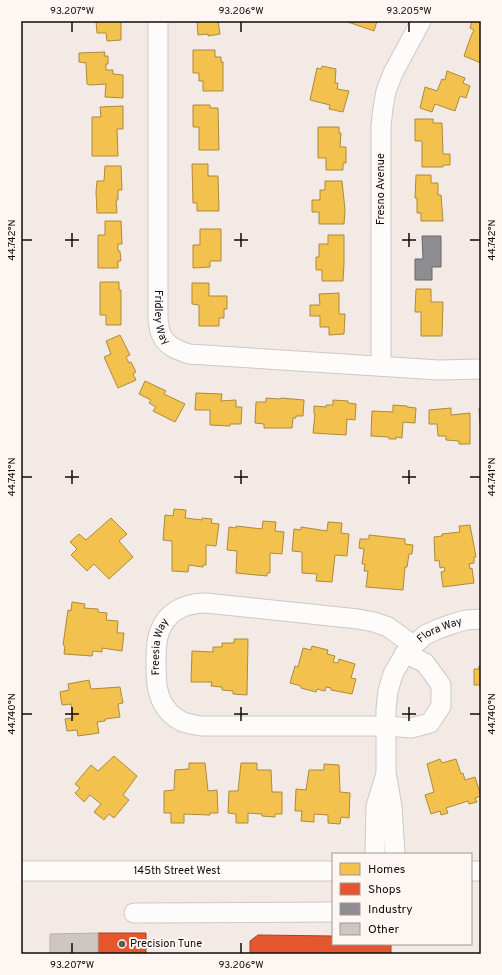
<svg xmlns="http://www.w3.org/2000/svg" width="502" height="975" viewBox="0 0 502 975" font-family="Overpass,sans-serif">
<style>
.homes{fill:#f2c14e;stroke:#ae8b39}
.shops{fill:#e4572e;stroke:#a54023}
.industry{fill:#8d8d92;stroke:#686669}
.building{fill:#cec6c3;stroke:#b6afac}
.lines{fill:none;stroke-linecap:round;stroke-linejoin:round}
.minor-casing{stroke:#cfc8c4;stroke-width:21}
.minor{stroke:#fdfcfb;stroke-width:19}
.ticks{fill:none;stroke:#110c09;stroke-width:1.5}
.poi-dot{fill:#605956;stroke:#fdf6f3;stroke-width:1.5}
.labels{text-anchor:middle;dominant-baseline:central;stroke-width:4;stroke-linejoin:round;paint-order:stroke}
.street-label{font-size:11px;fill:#110c09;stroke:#fdf6f3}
.poi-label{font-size:11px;fill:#110c09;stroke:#fdf6f3;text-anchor:start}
.neatline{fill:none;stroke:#110c09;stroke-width:1.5}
.ticks-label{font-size:10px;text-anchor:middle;fill:#110c09}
</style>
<rect width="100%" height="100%" fill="#f3e9e5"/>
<path class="homes" d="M96 21H121V40L107 41 106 33H97Z
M197 21H218L220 34 208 36V34L198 35Z
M345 21H377L374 31Z
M472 21H481V63L464 56 471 36 474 30 470 28Z
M193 50H215V57H221V62H223V91H203V81H199V73H193Z
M105 52 104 56H108V64H106V70H113V74L123 75V98L105 97 106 84 90 85 87 84 86 63 79 62V53Z
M322 66 336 69 335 83H338L337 89 349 91 343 112 329 109 330 105 310 100 317 68 321 69Z
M447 71 465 78 463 83 470 86 466 98 460 96 455 111 435 104 432 112 420 108 425 87 437 91 442 79 445 80Z
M193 105H210V108H218L219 150H199V127H193Z
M123 106V129H117L118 156H92V117H101L100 107Z
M415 119H433V123H442L443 154H450V165H443V167H422V141H415Z
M318 127H339V133H341L340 147H346V163H343V170H326V158H318Z
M192 164H208V176H218L219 211H197V203H193Z
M105 166H121L122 190H118V200H116L117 213H97L96 192 97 181H104Z
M416 175H431V183H438V195H441L443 221H421V213H417V198H415Z
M325 181H342L345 210 344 224H319V212H312V200H320V190H325Z
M105 221H121L122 244H118V251H120L121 261H118V268H98V235H105Z
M200 229H221V261H210V267L193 268V245H200Z
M328 235H344V264L343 281H322V270H316V257H319V244H328Z
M100 282H119V290H121V325H106V315H100Z
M192 283H209V296H227V309H224V318H219V326H199V305L192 304Z
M416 289H431V302H443L442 336H421V312H415Z
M339 293V314H345L344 334 329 335V327H320V316H310V305H320L319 294Z
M120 335 130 355 126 357 129 363 131 362 136 372 133 374 136 380 118 388 104 357 111 354 106 341Z
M145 381 166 391 164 394 185 404 175 422 153 411 156 407 149 403 151 400 139 394Z
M196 393 222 394 221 401 236 400V407H242L241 424H230V426L210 425V410H195Z
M266 398 280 399 281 398 304 400 303 416H296V418H293L292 428H264V424L255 423 256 402H266Z
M333 400 348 401V403L356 404 355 420 347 419 346 435 313 433 315 414H314V406L326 407V405H333Z
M393 405 407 406V407L416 408 415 423 403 422 402 438 396 437V439H389V437L371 436 372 411 393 412Z
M451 408V415L470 413V444H459V441L446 440V436H438L437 424H429V410Z
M479 408H481V423H480Z
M174 509 186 510 185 518 202 520V518L212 519 211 523 219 524 216 546 206 545V565H203V567L189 565 188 572 172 571V541L163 540 165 515 173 516Z
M111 518 127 534 119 541 133 557 109 579 94 564 87 571 71 555 77 549 70 542 79 534 86 540Z
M263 521 276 522 275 531 284 532 282 554 270 553V573H267V576L236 573 237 551 227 550 229 527 236 528V526L262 529Z
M328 522 342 523 341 533 349 534 347 556 335 555 332 582 316 581 317 574 302 573V552L292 551 294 529 301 530V527L327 531Z
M470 525 476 557H474V563L469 564 470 569 472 568 474 583 443 587 441 572 445 571 444 567 440 568 439 560 435 561 434 537 442 536V534L460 532 459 526Z
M369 535 405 539V544L413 545 412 554H409L407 567H405L403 590 366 587 368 571H364L365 564H362L364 549 359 548 360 539H369Z
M72 602 85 604 84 608 98 609V612L107 613 106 620 118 621 117 633H124L122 651 102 648V652L93 651 92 656 64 654 65 646 63 645 68 610 71 611Z
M234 639H248L247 695 233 694V691L222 690V687L211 686 212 682H191L192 651 213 652V647H222V643H234Z
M312 646 328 650 327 654 335 656 333 662 338 663 339 659 355 664 351 678 356 679 352 694 331 690V688L326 687 325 691 317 689 316 692 301 688V686L290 683 295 666 298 667 303 648 311 650Z
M479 666H481V685H474V669H479Z
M89 680 91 689 120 687 123 703 118 704 120 717 105 719V721L97 722 99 733 78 736 77 730 67 731 65 719 73 718 71 704 62 705 60 692 69 690 68 684Z
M114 756 137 776 123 795 129 800 114 818 109 814 104 820 94 812 101 804 90 795 84 802 75 793 80 788 75 784 91 765 98 771Z
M440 759 442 763 456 759 461 774 463 773 465 780 475 777 481 796 475 798 477 802 469 804 468 801 446 808 448 813 441 815 440 811 431 814 425 795 434 792 427 764Z
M189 763H205L208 791 217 790 218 813H210V815L184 814V823H171V813H164V791L174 790 175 770 189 769Z
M241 763H257V770H271L272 792H282V814H275V817L262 816V814L248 813V823H236V814L228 813 229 791H238Z
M324 764 339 765 340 792 350 793 349 818 341 817 340 824 328 823V815L314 814V822L301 821 302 811H295L296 789 306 790 309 770H324Z"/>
<path class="shops" d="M98 933H146V954H98Z
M258 935 333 936V944H391V954H250V941Z"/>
<path class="industry" d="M422 236H441V267H432V280H415V259H423Z"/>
<path class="building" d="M98 933V954H50V934Z"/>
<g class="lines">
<defs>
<g id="minor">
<path id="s1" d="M158 21V321C159 325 159 330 161 334 166 346 177 350 189 354L439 370 481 369"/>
<path d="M381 366V126L383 108 386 91 393 73 421 21"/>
<path id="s2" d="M405 653 425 663 441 685V706L430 723 411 728 386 726H201C195 725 189 724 183 722 178 720 174 717 170 713 156 699 156 681 156 662 156 654 156 645 158 637 164 613 183 603 206 603L358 619 374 622 388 627 413 645"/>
<path d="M375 854 376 806 385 777"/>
<path id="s3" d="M395 854 392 807 386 772V709L388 691 393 674 405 653 425 635 438 629 452 624 466 620 481 619"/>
<path id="s4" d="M21 871H333"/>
<path d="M471 871H481"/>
<path d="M134 913 333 912"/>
</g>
</defs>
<use href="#minor" class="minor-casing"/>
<use href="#minor" class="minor"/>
</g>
<path class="ticks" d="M72 22V32M241 22V32M409 22V32M72 233V247M241 233V247M409 233V247M22 240H32M65 240H79M234 240H248M402 240H416M470 240H480M72 470V484M241 470V484M409 470V484M22 477H32M65 477H79M234 477H248M402 477H416M470 477H480M72 707V721M241 707V721M409 707V721M22 714H32M65 714H79M234 714H248M402 714H416M470 714H480M72 943V953M241 943V953"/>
<circle class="poi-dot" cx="122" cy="944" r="4"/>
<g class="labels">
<g class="street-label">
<text transform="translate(381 189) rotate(-90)">Fresno Avenue</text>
<text stroke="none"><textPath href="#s1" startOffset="297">Fridley Way</textPath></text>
<text stroke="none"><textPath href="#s3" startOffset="248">Flora Way</textPath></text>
<text stroke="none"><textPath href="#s2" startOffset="425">Freesia Way</textPath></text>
<text stroke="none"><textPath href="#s4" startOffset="156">145th Street West</textPath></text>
</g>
<g class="poi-label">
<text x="130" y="944">Precision Tune</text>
</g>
</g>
<rect width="502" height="975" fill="none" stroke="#fdf6f3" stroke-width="44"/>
<rect x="332" y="853" width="140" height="92" fill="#fdf6f3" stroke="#9f9895"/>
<rect x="340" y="863" width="20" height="12" fill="#f2c14e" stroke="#9f9895"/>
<text x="368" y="873" font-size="12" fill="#110c09">Homes</text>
<rect x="340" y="883" width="20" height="12" fill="#e4572e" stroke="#9f9895"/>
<text x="368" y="893" font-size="12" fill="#110c09">Shops</text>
<rect x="340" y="903" width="20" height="12" fill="#8d8d92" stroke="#9f9895"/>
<text x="368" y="913" font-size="12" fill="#110c09">Industry</text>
<rect x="340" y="923" width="20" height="12" fill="#cec6c3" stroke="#9f9895"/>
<text x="368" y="933" font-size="12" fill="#110c09">Other</text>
<rect x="22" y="22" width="458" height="931" class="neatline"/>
<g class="ticks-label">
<text x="72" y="14">93.207°W</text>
<text x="241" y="14">93.206°W</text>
<text x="409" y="14">93.205°W</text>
<text transform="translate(11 240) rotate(-90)" y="4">44.742°N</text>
<text transform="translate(491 240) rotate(-90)" y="4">44.742°N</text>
<text transform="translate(11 477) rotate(-90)" y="4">44.741°N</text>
<text transform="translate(491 477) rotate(-90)" y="4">44.741°N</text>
<text transform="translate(11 714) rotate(-90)" y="4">44.740°N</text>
<text transform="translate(491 714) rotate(-90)" y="4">44.740°N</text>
<text x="72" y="968">93.207°W</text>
<text x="241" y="968">93.206°W</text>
</g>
</svg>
